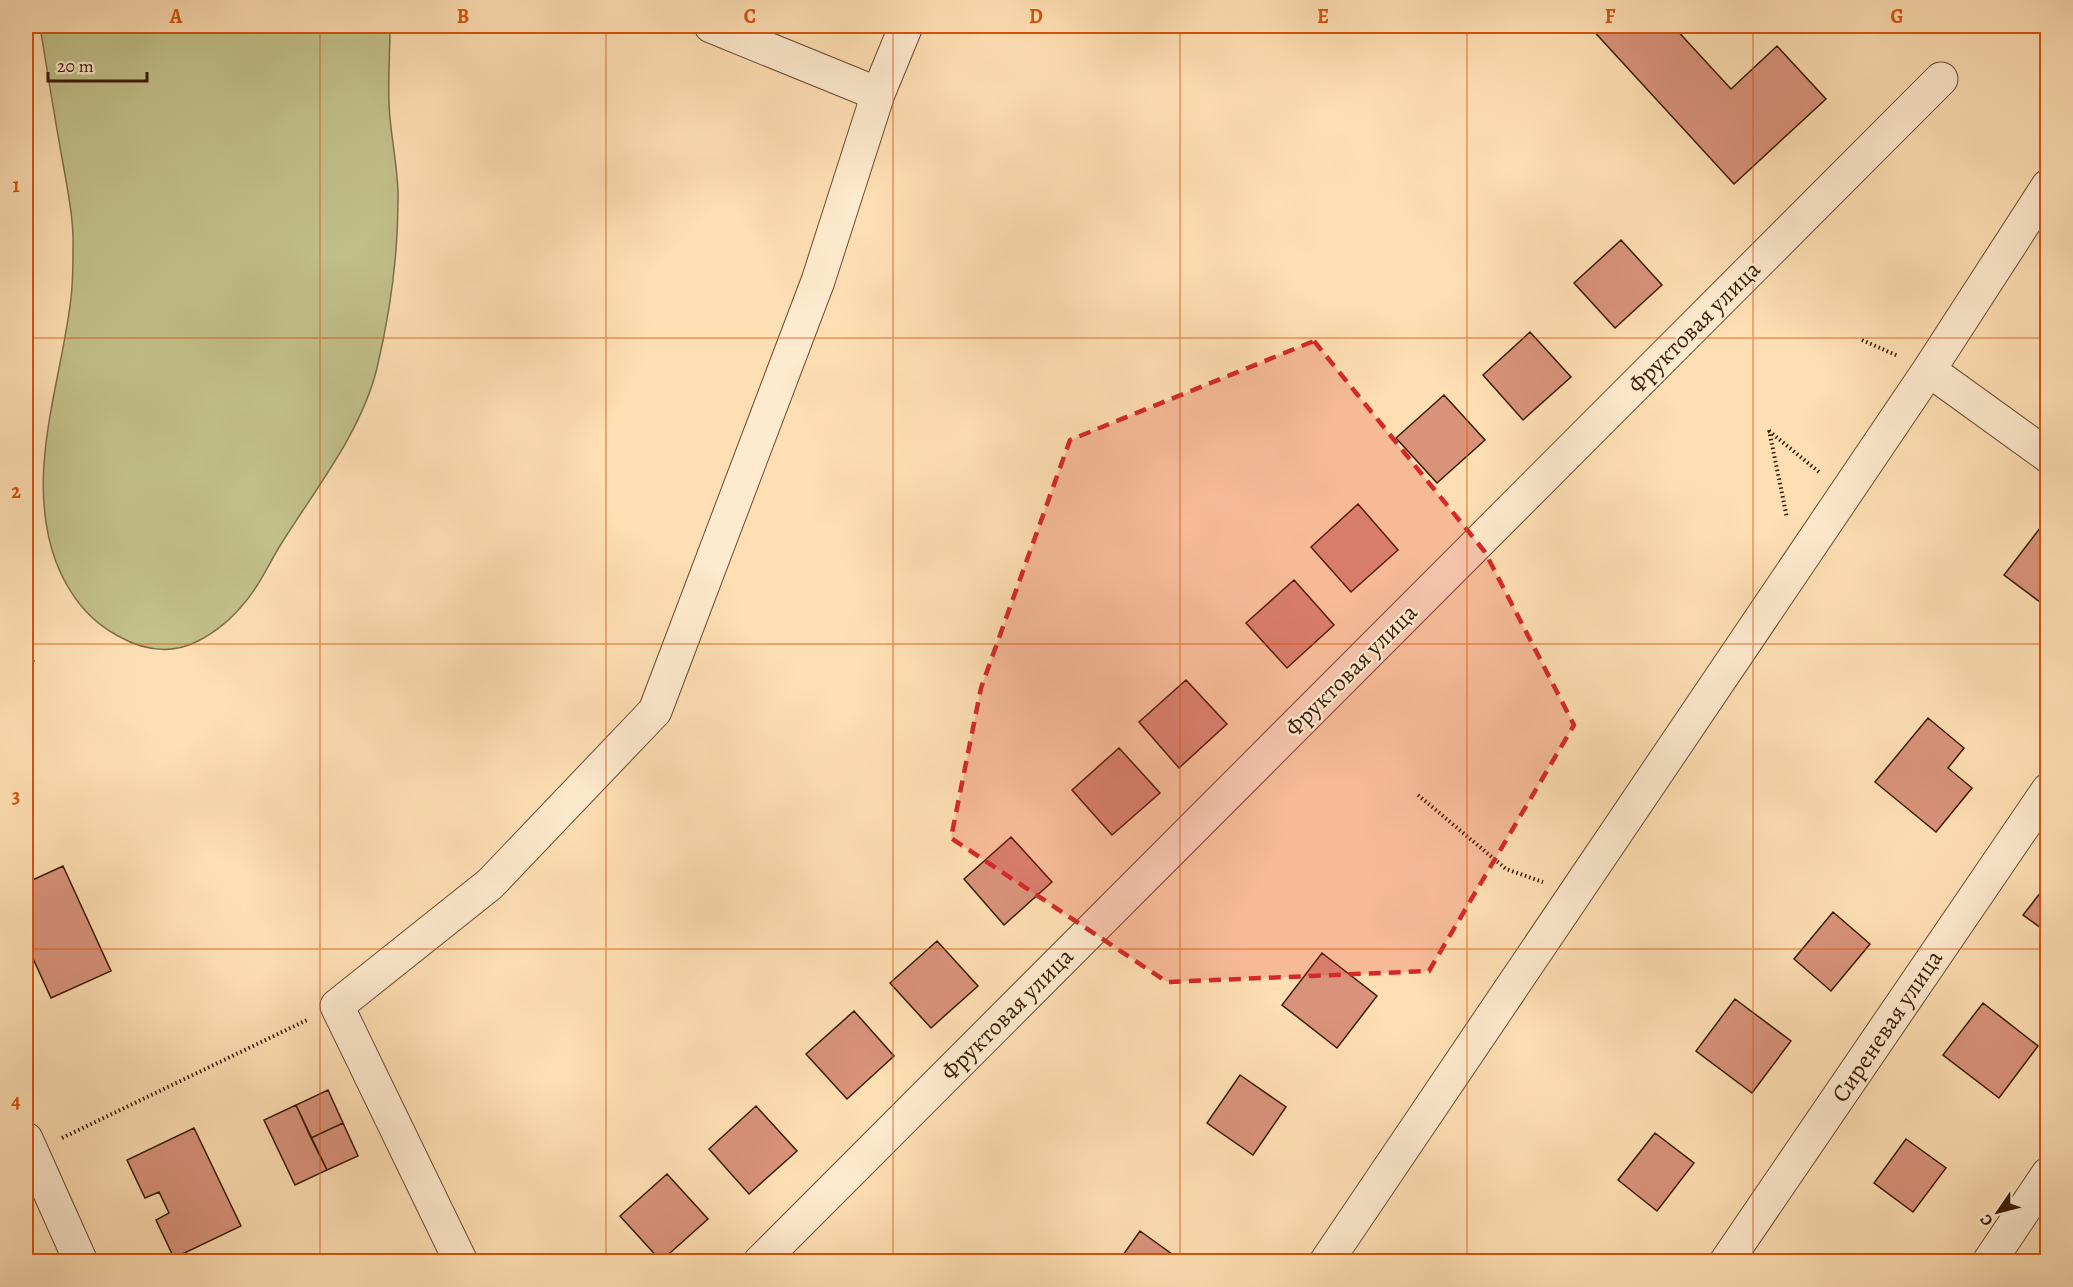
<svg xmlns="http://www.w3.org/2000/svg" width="2073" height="1287" viewBox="0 0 2073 1287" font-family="Alegreya,serif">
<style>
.green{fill:#c3c18a;stroke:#7f6e48;stroke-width:1.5}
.building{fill:#d9937b;stroke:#3b1a07;stroke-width:1.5}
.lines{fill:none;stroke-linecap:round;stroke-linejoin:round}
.minor-casing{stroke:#6c4b32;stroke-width:35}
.path{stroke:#3b1a07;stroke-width:4;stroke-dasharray:1.5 3;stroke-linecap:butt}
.minor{stroke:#feeace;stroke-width:33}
.marked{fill:#d62828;fill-opacity:0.2;stroke:#d62828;stroke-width:4.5;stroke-dasharray:12 8;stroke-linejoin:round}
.grid{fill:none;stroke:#d7530c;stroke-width:1.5;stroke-opacity:0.55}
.labels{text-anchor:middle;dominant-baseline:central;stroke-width:4.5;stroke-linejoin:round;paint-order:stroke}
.street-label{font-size:24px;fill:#3b1a07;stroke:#feeace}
.neatline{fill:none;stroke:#d7530c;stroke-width:2}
.grid-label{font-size:20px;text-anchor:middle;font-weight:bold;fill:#d7530c}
</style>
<rect width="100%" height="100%" fill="#fedfb3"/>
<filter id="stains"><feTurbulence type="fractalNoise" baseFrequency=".00333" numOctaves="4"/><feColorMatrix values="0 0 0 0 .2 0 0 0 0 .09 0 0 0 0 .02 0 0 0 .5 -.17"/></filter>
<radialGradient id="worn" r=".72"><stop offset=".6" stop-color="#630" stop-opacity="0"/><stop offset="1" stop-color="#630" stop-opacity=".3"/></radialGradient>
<path class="green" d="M40 26H390C390 51 388 77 389 103 390 136 399 169 398 201 398 258 390 313 377 368 362 430 317 487 283 541 271 559 260 585 246 601 234 616 216 632 198 641 171 655 143 650 118 636 88 620 68 593 56 562 24 475 61 385 71 298 73 282 73 264 73 248 74 219 67 187 62 158 54 114 47 70 40 26Z"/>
<path class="building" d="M1589 26H1673L1731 89 1777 46 1826 99 1734 184Z
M1621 240 1662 285 1615 328 1574 283Z
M1530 332 1571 377 1523 420 1483 375Z
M1444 395 1485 440 1437 483 1396 438Z
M1358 504 1398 550 1351 592 1311 547Z
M2044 523 2048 526V608L2004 575Z
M1294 580 1334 625 1287 668 1246 623Z
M1186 680 1227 724 1179 768 1139 722Z
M1928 718 1964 748 1948 768 1972 788 1936 832 1875 782Z
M1119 748 1160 793 1112 835 1072 790Z
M1011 837 1052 882 1004 925 964 879Z
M63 866 111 971 51 998 26 943V883Z
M2048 883V933L2023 915Z
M1833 912 1870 944 1831 991 1794 959Z
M937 941 978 986 931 1028 890 983Z
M1322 953 1377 996 1337 1048 1282 1005Z
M1735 999 1791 1041 1752 1093 1696 1051Z
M1983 1003 2038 1046 1999 1098 1943 1055Z
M854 1011 894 1056 847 1099 806 1054Z
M1240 1075 1286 1107 1253 1155 1207 1123Z
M328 1090 343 1123 311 1138 296 1105Z
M296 1105 327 1170 295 1185 264 1120Z
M756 1106 797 1151 749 1194 709 1149Z
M343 1123 358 1156 327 1170 311 1138Z
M194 1128 241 1226 174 1258 156 1220 169 1213 159 1192 145 1198 127 1160Z
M1655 1133 1694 1163 1657 1211 1618 1180Z
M1906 1139 1946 1168 1913 1212 1874 1183Z
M667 1174 708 1219 661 1261 620 1216Z
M1140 1231 1183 1262H1118Z
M26 1246 33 1262H26Z"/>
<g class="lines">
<defs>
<path id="minor" d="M711 26 878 94
M1929 370 2048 456
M26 1139 81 1262
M461 1262 337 1006 490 884 655 711 818 281 878 94 906 26
M760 1262 1941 79
M1326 1262 1929 370 2048 186
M1726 1262 2048 790
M1989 1262 2048 1174"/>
</defs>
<use href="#minor" class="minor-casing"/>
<path class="path" d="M1862 340 1898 356
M26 352 31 368 26 383
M1769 430 1787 518
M1769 431 1819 472
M26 625 33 664
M1418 795 1506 869 1543 882
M62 1138 307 1020"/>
<use href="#minor" class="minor"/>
</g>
<path class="marked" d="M1314 341 1485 552 1574 725 1429 971 1167 982 951 838 981 688 1070 440Z"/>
<path class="grid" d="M320 26V1262M606 26V1262M893 26V1262M1180 26V1262M1467 26V1262M1753 26V1262M26 338H2048M26 644H2048M26 949H2048"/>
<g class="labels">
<g class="street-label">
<text transform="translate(1694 327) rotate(-45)">Фруктовая улица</text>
<text transform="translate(1351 670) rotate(-45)">Фруктовая улица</text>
<text transform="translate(1007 1014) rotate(-45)">Фруктовая улица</text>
<text transform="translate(1887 1026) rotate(-56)">Сиреневая улица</text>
</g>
</g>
<rect width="2073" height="1287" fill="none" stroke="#fedfb3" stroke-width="66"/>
<g transform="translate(1998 1212) rotate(235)" stroke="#feeace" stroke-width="4.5" paint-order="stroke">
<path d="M0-4.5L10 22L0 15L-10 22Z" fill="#3b1a07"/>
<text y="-9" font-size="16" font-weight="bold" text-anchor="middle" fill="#3b1a07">С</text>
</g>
<path d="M48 72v9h99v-9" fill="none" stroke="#3b1a07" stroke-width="3"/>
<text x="57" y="72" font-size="18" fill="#3b1a07" stroke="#feeace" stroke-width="4.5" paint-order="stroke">20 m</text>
<rect x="33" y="33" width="2007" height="1221" class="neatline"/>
<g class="grid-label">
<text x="176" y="23">A</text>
<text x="463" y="23">B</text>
<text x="750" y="23">C</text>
<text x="1036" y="23">D</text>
<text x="1323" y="23">E</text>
<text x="1610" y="23">F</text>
<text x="1897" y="23">G</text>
<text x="16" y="192">1</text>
<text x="16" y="498">2</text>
<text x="16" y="803">3</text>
<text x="16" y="1108">4</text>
</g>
<rect width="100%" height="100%" filter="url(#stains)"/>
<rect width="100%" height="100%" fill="url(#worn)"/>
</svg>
